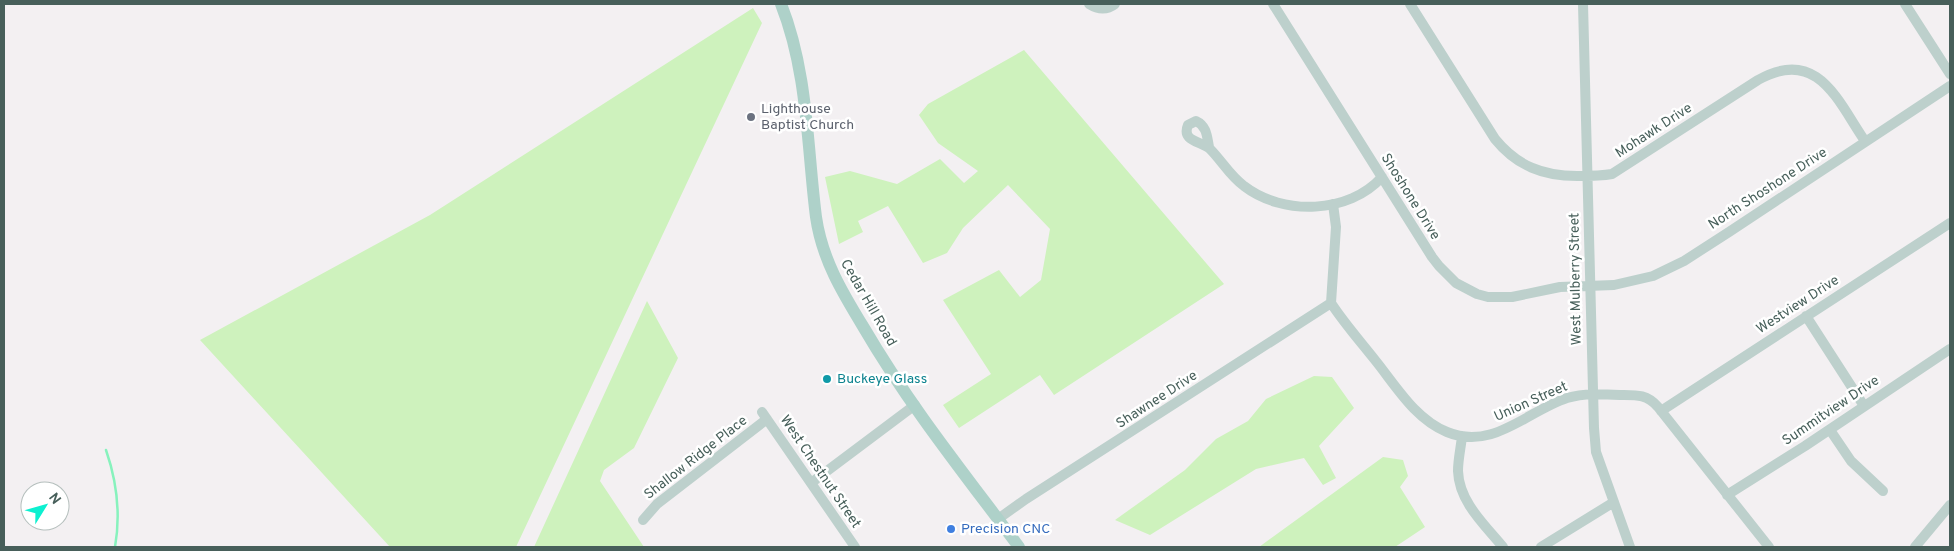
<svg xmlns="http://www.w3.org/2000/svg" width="1954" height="551" viewBox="0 0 1954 551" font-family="Overpass,sans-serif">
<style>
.green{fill:#cef2bd}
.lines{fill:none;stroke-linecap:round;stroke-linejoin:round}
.stream{stroke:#87f2bd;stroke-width:2.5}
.minor{stroke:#bdd0cc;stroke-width:10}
.major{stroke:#aed1c9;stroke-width:12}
.worship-dot{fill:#6b7280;stroke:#fff;stroke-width:2}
.culture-dot{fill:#0f9aa8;stroke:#fff;stroke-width:2}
.shop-dot{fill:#3f7fe0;stroke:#fff;stroke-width:2}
.labels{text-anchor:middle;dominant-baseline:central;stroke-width:5;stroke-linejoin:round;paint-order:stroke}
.worship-label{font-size:14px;fill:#5b616d;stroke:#fff;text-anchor:start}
.street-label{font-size:14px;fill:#475f5a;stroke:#fff}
.culture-label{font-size:14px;fill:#0d838f;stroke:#fff;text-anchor:start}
.shop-label{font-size:14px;fill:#366cbe;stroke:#fff;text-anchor:start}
</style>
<rect width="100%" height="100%" fill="#f3f0f2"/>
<path class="green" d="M753 8 762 23 516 547H390L200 340 430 215Z
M1024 50 1224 284 1054 395 1040 375 959 428 943 405 991 374 943 300 999 270 1020 297 1041 280 1050 229 1008 185 963 228 947 253 923 263 888 206 858 221 863 232 839 244 825 177 850 171 897 184 940 159 964 183 978 171 938 143 919 115 928 104Z
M647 301 678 358 634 448 604 470 600 481 644 547H534Z
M1314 376 1332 377 1354 408 1319 446 1336 478 1323 485 1304 458 1256 469 1150 535 1115 520 1185 470 1216 439 1248 421 1266 399Z
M1383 457 1403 460 1408 476 1400 487 1425 527 1395 547H1259Z"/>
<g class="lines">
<path class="stream" d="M106 450C117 482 121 513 115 547"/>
<path class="minor" d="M1089 4C1097 9 1106 11 1115 4
M1273 4 1432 257 1439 266 1456 283 1477 294 1488 297H1512L1560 287 1614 285 1653 276 1684 261 1729 232 1950 86
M1410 4 1495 139C1517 166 1543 176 1577 176 1589 176 1601 176 1612 174L1758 80C1818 46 1838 102 1865 141
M1583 4 1594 428 1596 452 1630 547
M1905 4 1950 74
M1209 147C1207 137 1207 126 1196 121L1188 125C1181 142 1202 141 1210 149 1222 161 1230 176 1244 186 1283 216 1349 214 1382 177
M1333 204 1336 227 1331 303C1344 323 1360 341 1375 360 1396 386 1415 419 1447 432 1493 451 1527 411 1567 398 1584 393 1603 394 1620 395 1636 395 1647 394 1658 407L1769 547
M1806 316 1864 406
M1661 411 1950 223
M762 412 855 547
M1830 430 1851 461 1883 491
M1462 436C1461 447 1458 459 1458 471 1459 502 1485 525 1503 547
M811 483 915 405
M1727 495 1805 446 1950 349
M998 519 1026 499 1331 303
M643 520 657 504 767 419
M1541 547 1614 502
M1915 547 1950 505"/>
<path class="major" d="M781 4C808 72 807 146 816 217 822 259 842 292 864 328 909 405 966 476 1019 547"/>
</g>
<circle class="worship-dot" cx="751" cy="117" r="5"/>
<circle class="culture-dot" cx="827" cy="379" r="5"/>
<circle class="shop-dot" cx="951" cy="529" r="5"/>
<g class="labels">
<g class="worship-label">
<text x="761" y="109">Lighthouse<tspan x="761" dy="16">Baptist Church</tspan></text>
</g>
<g class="street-label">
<text transform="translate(1654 131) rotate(-33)">Mohawk Drive</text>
<text transform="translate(1768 189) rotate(-33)">North Shoshone Drive</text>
<text transform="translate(1410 197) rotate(58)">Shoshone Drive</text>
<text transform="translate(1576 279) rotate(-91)">West Mulberry Street</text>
<text transform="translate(868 303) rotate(60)">Cedar Hill Road</text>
<text transform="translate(1798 305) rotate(-33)">Westview Drive</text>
<text transform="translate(1157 400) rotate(-33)">Shawnee Drive</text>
<text transform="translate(1531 402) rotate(-24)">Union Street</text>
<text transform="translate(1831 411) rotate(-34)">Summitview Drive</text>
<text transform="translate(696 458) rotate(-38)">Shallow Ridge Place</text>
<text transform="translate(820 472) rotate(56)">West Chestnut Street</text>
</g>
<g class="culture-label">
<text x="837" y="379">Buckeye Glass</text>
</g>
<g class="shop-label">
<text x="961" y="529">Precision CNC</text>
</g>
</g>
<rect width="1954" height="551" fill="none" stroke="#475f5a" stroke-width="10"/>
<g transform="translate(45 506) rotate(53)"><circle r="24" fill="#ffffff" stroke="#b5bfbd"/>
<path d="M0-4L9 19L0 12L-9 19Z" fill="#0df0d0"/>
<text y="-8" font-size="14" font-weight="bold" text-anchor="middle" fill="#475f5a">N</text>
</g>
</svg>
